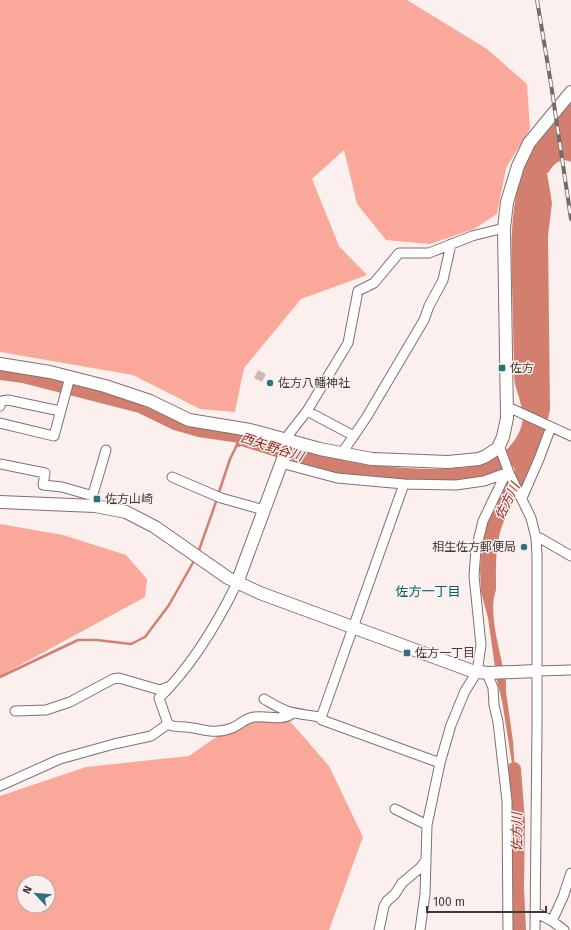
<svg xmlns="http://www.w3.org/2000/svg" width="571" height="930" viewBox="0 0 571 930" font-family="'Fira Sans','Noto Sans JP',sans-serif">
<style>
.green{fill:#faa899;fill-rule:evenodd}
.water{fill:#d37f70}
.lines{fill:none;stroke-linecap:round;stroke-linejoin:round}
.stream{stroke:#d37f70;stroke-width:2.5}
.river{stroke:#d37f70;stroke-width:14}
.building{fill:#ccb9b5}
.street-casing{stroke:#81706d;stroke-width:11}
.secondary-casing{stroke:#81706d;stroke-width:14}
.street{stroke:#fff;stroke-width:9}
.secondary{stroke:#fff;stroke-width:12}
.rail-casing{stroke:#736b69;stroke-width:4}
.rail{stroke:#fcf0ee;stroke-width:2.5;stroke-dasharray:8;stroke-linecap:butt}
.poi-dot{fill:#2b727e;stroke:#fcf0ee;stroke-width:1.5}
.labels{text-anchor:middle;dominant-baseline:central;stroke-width:3;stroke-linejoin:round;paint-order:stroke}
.poi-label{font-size:12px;fill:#403937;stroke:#fcf0ee;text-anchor:start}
.water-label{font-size:13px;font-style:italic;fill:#8e291c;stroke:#fcf0ee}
.neighbourhood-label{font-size:13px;fill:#006370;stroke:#fcf0ee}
</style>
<rect width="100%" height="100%" fill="#fcf0ee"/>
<path class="green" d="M0 0H407L487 49 527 84 530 129 506 168 497 214 474 229 430 244 386 240 357 204 344 150 312 179 339 246 367 275 301 299 244 368 235 412 200 409 133 375 0 352Z
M0 524 63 535 126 555 147 579 145 597 0 676Z
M288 719 329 766 363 837 329 930H0V796L86 767 189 756 236 723ZM24 882H48V906H24Z"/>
<path class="water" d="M571 100V162C561 157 554 163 549 172L547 173 552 203 548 236 550 409C546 430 541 452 531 471 521 490 508 508 501 529 495 548 496 569 496 590 487 612 502 657 506 682V692L513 741 516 788 502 701 497 681 488 618 481 592 480 569 483 538 489 517 507 483 515 470 511 464 501 471 473 480 448 481 404 480 341 474 276 457 241 446 239 447 235 446 237 441 235 438 221 436V431C248 433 273 443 299 449 354 464 412 473 468 467 492 464 516 448 522 424 525 411 518 396 515 384 514 378 514 371 514 364 513 338 513 311 512 284 511 242 510 198 527 159 537 136 555 118 571 100Z"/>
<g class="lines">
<path class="stream" d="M218 495 230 459 238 443
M198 553 217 499
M0 677 78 640H97L131 644 145 637 169 605 195 559"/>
<path class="river" d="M0 373 23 376 140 406 175 423 199 430 240 436
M514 769 518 822 517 888 519 930"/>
</g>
<path class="building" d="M258 370 266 374 262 382 254 378Z"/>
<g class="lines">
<defs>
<path id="street" d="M0 406 2 401 8 400 60 411
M508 407 571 436
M307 411 354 436
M0 423 54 436 70 377
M290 440 289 434 307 411 348 343 358 291 374 283 399 253H429L472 236 504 228
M498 448 501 451 509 473 531 518 536 538 537 555V727L535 930
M342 453 366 418 424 320 429 306 443 280 451 244
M281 463 337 478 404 484 456 485 484 481 506 473
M0 464 45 473 43 485 62 487 93 496
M172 477 221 498 264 510
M522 498 539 459 551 427
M93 502V494L106 450
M536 538H540L571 556
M537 671 571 670
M487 673 493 688 494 705 498 722 507 801 508 930
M264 699C271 703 279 708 287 711 296 714 309 715 319 717L322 715 404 484
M15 711 46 710 70 702 113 679 119 678 160 690 168 687
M319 717 322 720 440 763
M168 724C174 728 180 726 186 727 205 729 213 735 232 728 240 725 245 718 254 717 268 715 281 722 293 713
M0 786 60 759 114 744 151 736 168 724 159 698C192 666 217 624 237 583
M395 809 427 825
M535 912 552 921 564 930
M552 921 563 897 571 873
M379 930 384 906 387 901 395 894 402 883 420 868 426 860
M420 930 425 894 427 825 440 763 451 725 465 691 477 672 481 645 474 576 476 549 483 521 506 473 508 471"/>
<path id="secondary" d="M0 364 50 372 105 386 150 401 189 420 250 430 320 449 372 459 448 462 479 459 486 456 498 448 503 437 507 418 504 228 507 202 518 166 529 143 571 92
M0 502 95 506 126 512 155 527 228 578 260 593 472 671 487 673 537 671
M237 583 290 440"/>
</defs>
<use href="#street" class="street-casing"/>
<use href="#secondary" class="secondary-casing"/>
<use href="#street" class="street"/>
<use href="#secondary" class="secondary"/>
<defs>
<path id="rail" d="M537 0 551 84 571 219"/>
</defs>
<use href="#rail" class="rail-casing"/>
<use href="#rail" class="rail"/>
</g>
<g class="poi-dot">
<rect x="498" y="364" width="8" height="8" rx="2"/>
<circle cx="270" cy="383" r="4"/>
<rect x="93" y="495" width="8" height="8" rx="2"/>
<circle cx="524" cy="547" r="4"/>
<rect x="403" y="649" width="8" height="8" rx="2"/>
</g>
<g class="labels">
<g class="poi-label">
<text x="510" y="368">佐方</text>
<text x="278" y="383">佐方八幡神社</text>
<text x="105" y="499">佐方山崎</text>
<text x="516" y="547" text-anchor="end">相生佐方郵便局</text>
<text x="415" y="653">佐方一丁目</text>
</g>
<g class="water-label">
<text transform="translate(272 447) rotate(18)">西矢野谷川</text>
<text transform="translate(507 501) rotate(-64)">佐方川</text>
<text transform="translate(517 832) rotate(-91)">佐方川</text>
</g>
<g class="neighbourhood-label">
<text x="428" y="591">佐方一丁目</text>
</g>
</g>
<g transform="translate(36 894) rotate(296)"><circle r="19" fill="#fcf0ee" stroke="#b1a7a5"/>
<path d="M0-3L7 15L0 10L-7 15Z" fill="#2b727e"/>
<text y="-6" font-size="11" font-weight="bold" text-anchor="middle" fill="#403937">N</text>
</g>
<path d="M427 906v6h119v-6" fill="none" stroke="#403937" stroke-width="2"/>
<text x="433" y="906" font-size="12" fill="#403937" stroke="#fcf0ee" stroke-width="3" paint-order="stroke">100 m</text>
</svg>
